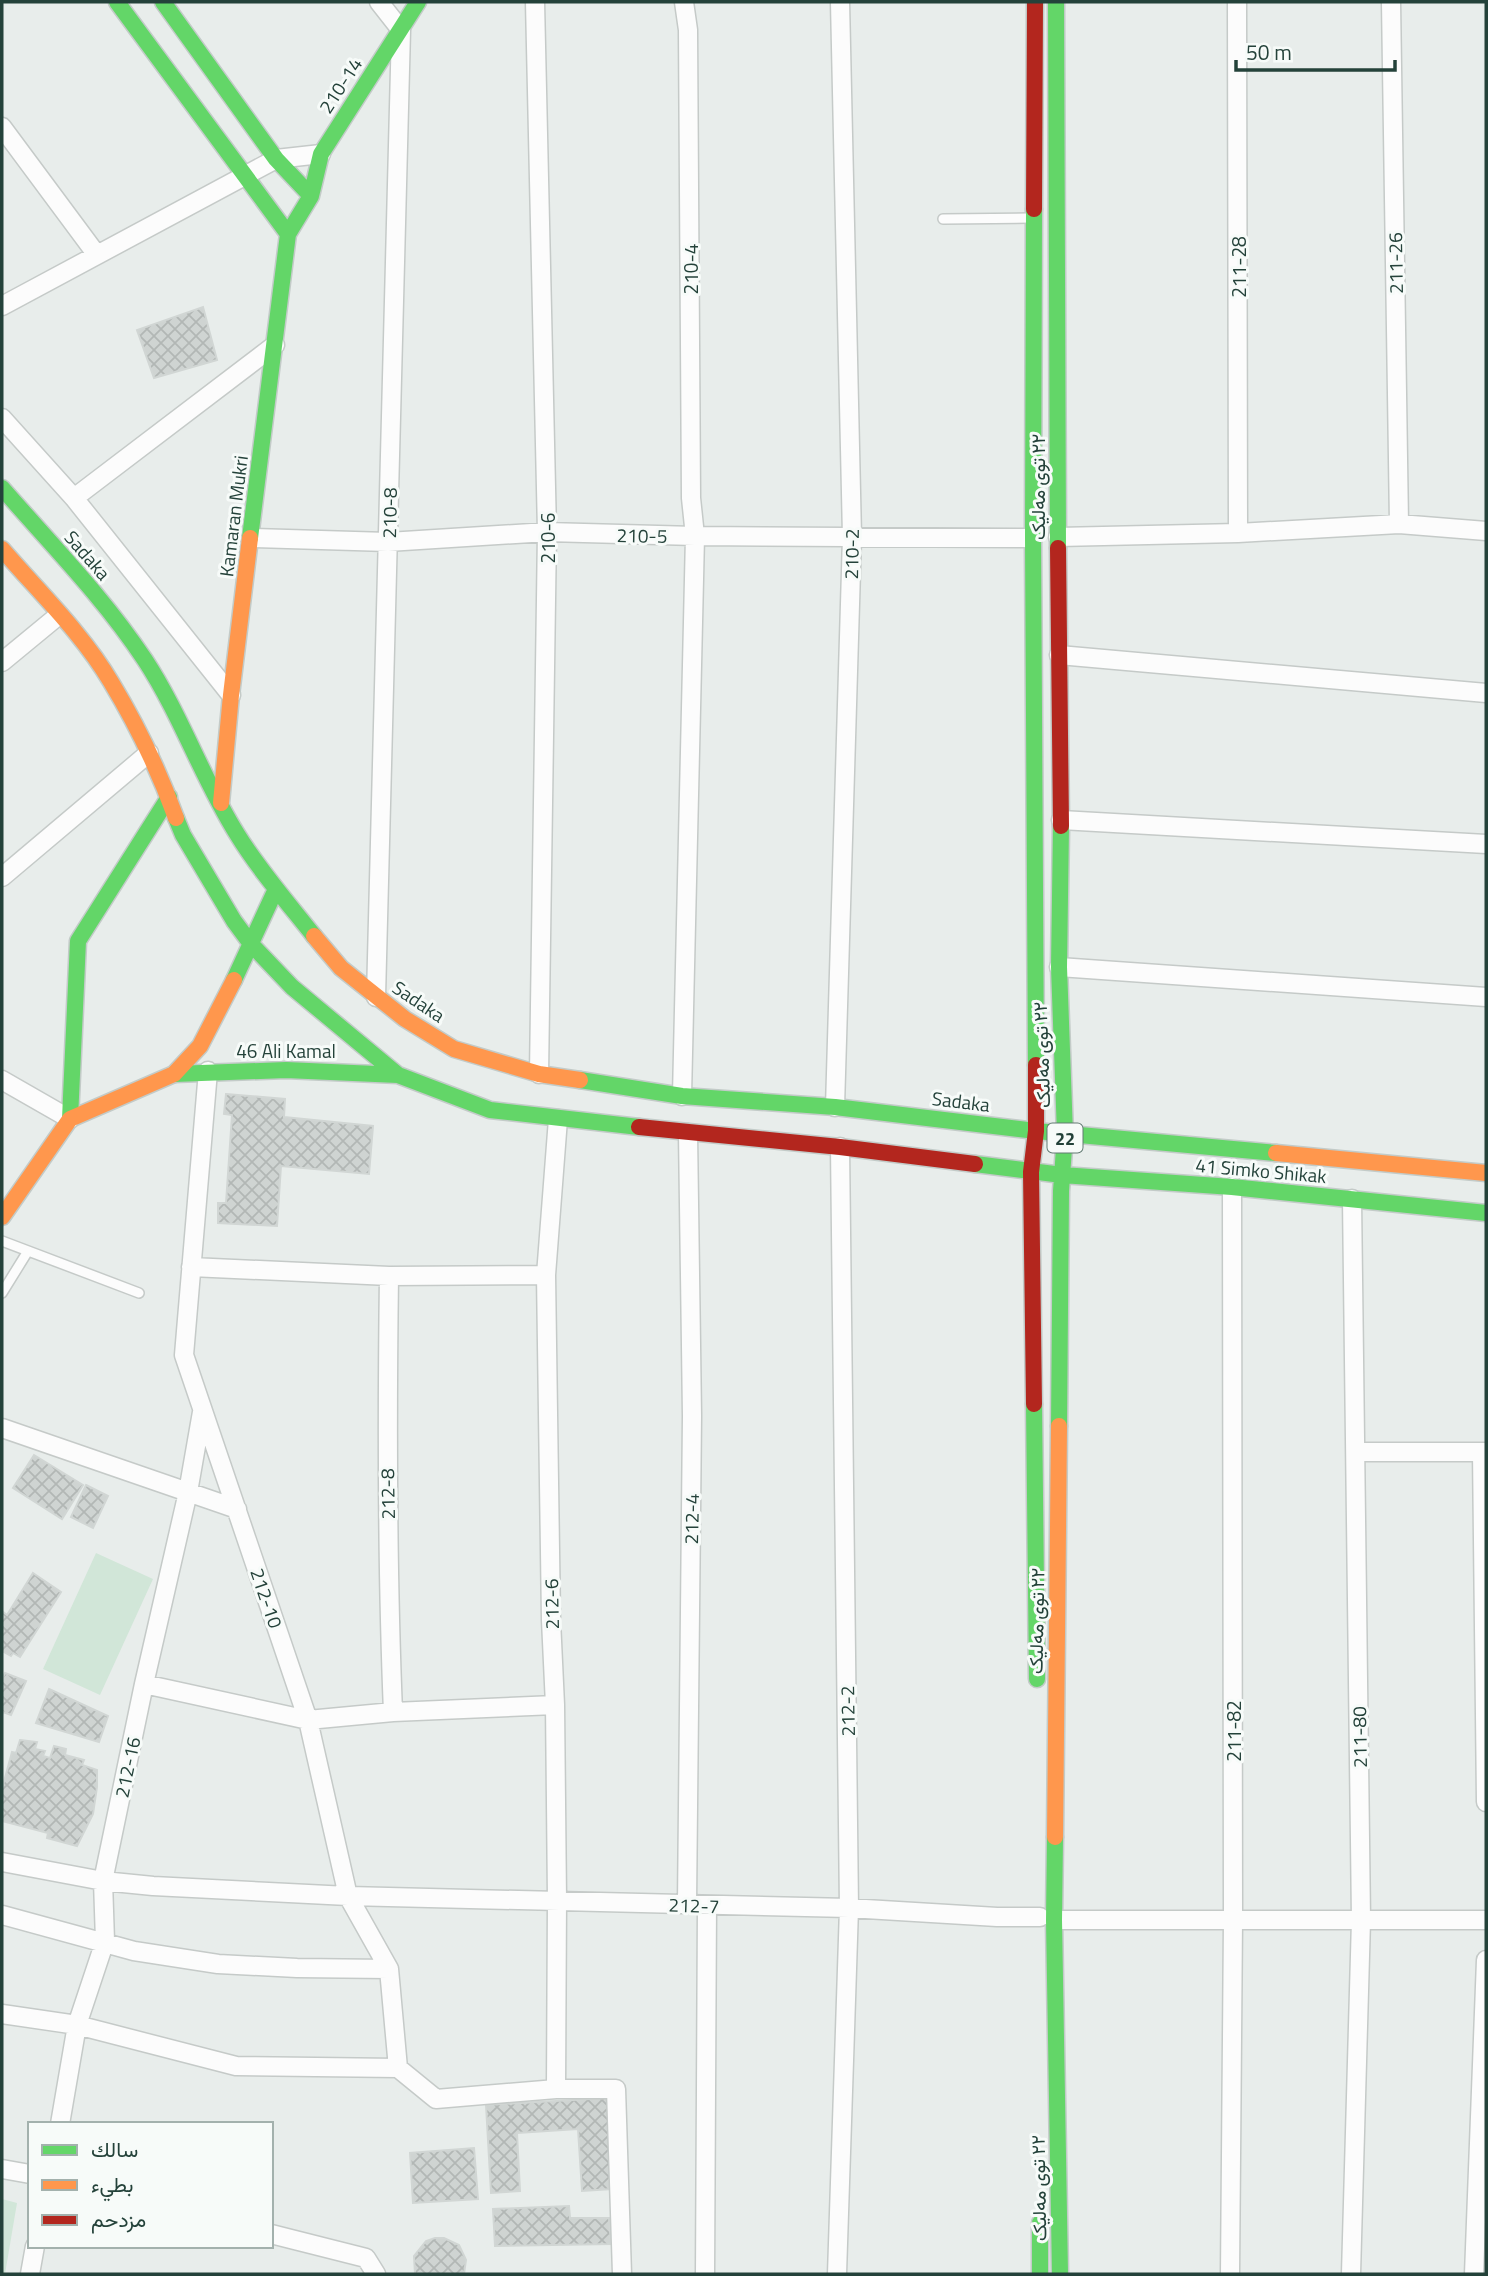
<svg xmlns="http://www.w3.org/2000/svg" width="1488" height="2276" viewBox="0 0 1488 2276" font-family="'Titillium Web',Vazirmatn,sans-serif">
<style>
.park{fill:#d1e6d8}
.building{fill:url(#building-cross-hatch);stroke:#d1d6d4;stroke-width:2}
.lines{fill:none;stroke-linecap:round;stroke-linejoin:round}
.lane-casing{stroke:#c5cac8;stroke-width:12}
.street-casing{stroke:#c5cac8;stroke-width:21}
.fast-casing{stroke:#c3cbc8;stroke-width:19}
.slow-casing{stroke:#c3cbc8;stroke-width:19}
.jam-casing{stroke:#c3cbc8;stroke-width:19}
.lane{stroke:#fcfcfc;stroke-width:9}
.street{stroke:#fcfcfc;stroke-width:18}
.fast{stroke:#63d668;stroke-width:16}
.slow{stroke:#ff974d;stroke-width:16}
.jam{stroke:#b3261e;stroke-width:16}
.labels{text-anchor:middle;dominant-baseline:central;stroke-width:6;stroke-linejoin:round;paint-order:stroke}
.shield{fill:#f7fbf9;stroke:#637a73;stroke-width:2}
.shield-label{font-size:18px;font-weight:bold;fill:#24423a}
.street-label{font-size:19px;fill:#24423a;stroke:#f7fbf9}
</style>
<defs>
<pattern id="building-cross-hatch" width="8" height="8" patternUnits="userSpaceOnUse" patternTransform="scale(1.75)"><rect width="8" height="8" fill="#cfd4d2"/><path d="M0 0l8 8M0 8l8-8" fill="none" stroke="#b2b7b5"/></pattern>
</defs>
<rect width="100%" height="100%" fill="#e8edeb"/>
<path class="park" d="M96 1553 153 1579 100 1695 43 1669Z
M2 2199 17 2203 5 2274H2Z"/>
<path class="building" d="M203 307 217 360 154 378 137 330Z
M226 1094 285 1099 284 1117 373 1126 369 1174 281 1166 277 1226 218 1223V1203H226L232 1115 224 1114Z
M34 1455 83 1485 62 1519 13 1488Z
M86 1485 108 1496 93 1528 71 1517Z
M33 1573 61 1592 20 1657 13 1653 11 1656 2 1651V1611L7 1615Z
M5 1673 26 1681 11 1715 3 1712 2 1715V1679Z
M49 1689 108 1716 99 1742 36 1723Z
M20 1740 37 1742 35 1749 45 1751 43 1756 50 1758 54 1746 66 1749 65 1755 84 1760 82 1765 97 1770V1787L93 1814 77 1846 47 1838 48 1833 2 1821V1789L12 1752 16 1753Z
M607 2098 612 2189 582 2191 578 2129 517 2133 520 2191 491 2193 486 2105Z
M474 2148 478 2199 413 2203 410 2153Z
M569 2206 570 2218H609L611 2244 495 2246 493 2209Z
M435 2238H444L459 2245 466 2260 464 2274H415L414 2256 426 2241Z"/>
<g class="lines">
<defs>
<path id="lane" d="M943 219 1029 218
M2 1241 139 1293
M2 1293 28 1251"/>
<path id="street" d="M535 2 547 532 539 1074
M1237 2 1238 533
M1391 2 1399 524
M2 127 97 255
M2 306 276 159 321 154
M2 418 74 498 231 695
M74 498 275 345
M1058 537 1238 533 1399 524 1486 531
M252 538 388 542 547 532 695 536 1033 538
M1059 655 1486 693
M2 662 59 615
M1061 820 1486 844
M2 877 149 753
M1059 967 1486 997
M376 997 401 30 379 2
M208 1071 184 1355 308 1720 348 1896 389 1969 398 2068 436 2099 556 2089H616L622 2274
M2 1080 70 1119
M682 1096 695 536 691 498 688 30 684 2
M835 1107 852 537 840 2
M191 1267 389 1276 546 1275
M389 1276C387 1421 387 1567 393 1712
M2 1428 237 1509
M1356 1452H1486
M1482 1452 1486 1802
M144 1684 308 1720 393 1712 555 1705
M2 1862 103 1881 153 1886 348 1896 849 1908 997 1917H1040
M687 1904 692 1416 688 1133
M2 1915 134 1951 218 1964 297 1968 389 1969
M1054 1920H1486
M2 2014 77 2025 236 2066 398 2068
M556 2089 557 1900 555 1705 551 1620 546 1275 558 1119
M60 2124 77 2025 105 1941 103 1881 144 1684 188 1492 202 1412
M2 2169 30 2174
M271 2234 366 2258 376 2274
M30 2274 35 2246
M705 2274 707 1905
M837 2274 849 1908 840 1147
M1230 2274 1233 1920 1232 1187
M1351 2274 1361 1920 1352 1199
M1474 2274 1486 1960"/>
<path id="fast" d="M117 2 288 234
M163 2 276 159 311 196
M1056 2 1058 548
M1034 209 1033 538 1036 1065
M2 488C51 544 104 598 145 660 181 715 202 778 237 834 259 870 288 903 314 936
M250 538 288 234 311 196 321 154 418 2
M176 818 183 835 234 921 251 944 292 987 398 1075 490 1110 639 1127
M234 980 276 889
M174 1074 286 1070 398 1075
M580 1080 682 1096 835 1107 1036 1131 1276 1153
M70 1119 78 941 169 797
M975 1164 1062 1175 1232 1187 1486 1213
M1034 1404 1037 1679
M1059 1426 1061 1191 1065 1134 1059 967 1061 826
M1055 1837 1054 1920 1060 2274
M1040 2223V2274"/>
<path id="slow" d="M2 549C39 592 82 633 111 682 137 725 159 771 176 818
M221 803 231 695 250 538
M314 936 341 968 405 1019 454 1049 539 1074 580 1080
M1276 1153 1486 1173
M2 1217 70 1119 174 1074 200 1046 234 980
M1055 1837 1059 1426"/>
<path id="jam" d="M1034 209 1035 2
M1058 548 1061 826
M639 1127 840 1147 975 1164
M1034 1404 1031 1172 1036 1131V1065"/>
</defs>
<use href="#lane" class="lane-casing"/>
<use href="#street" class="street-casing"/>
<use href="#fast" class="fast-casing"/>
<use href="#slow" class="slow-casing"/>
<use href="#jam" class="jam-casing"/>
<use href="#lane" class="lane"/>
<use href="#street" class="street"/>
<use href="#fast" class="fast"/>
<use href="#slow" class="slow"/>
<use href="#jam" class="jam"/>
</g>
<g class="labels">
<rect class="shield" x="1047.5" y="1123.5" width="35" height="29" rx="5"/>
<g class="shield-label">
<text x="1065" y="1138">22</text>
</g>
<g class="street-label">
<text transform="translate(340 85) rotate(-57)">210-14</text>
<text transform="translate(1395 263) rotate(-91)">211-26</text>
<text transform="translate(1238 267) rotate(-90)">211-28</text>
<text transform="translate(690 269) rotate(-90)">210-4</text>
<text transform="translate(1037 487) rotate(-90)">٢٢ توی مەلیک</text>
<text transform="translate(389 513) rotate(-89)">210-8</text>
<text transform="translate(233 516) rotate(-83)">Kamaran Mukri</text>
<text transform="translate(642 535) rotate(1)">210-5</text>
<text transform="translate(547 538) rotate(-90)">210-6</text>
<text transform="translate(851 554) rotate(-89)">210-2</text>
<text transform="translate(88 555) rotate(49)">Sadaka</text>
<text transform="translate(419 1001) rotate(34)">Sadaka</text>
<text x="286" y="1050">46 Ali Kamal</text>
<text transform="translate(1041 1055) rotate(-92)">٢٢ توی مەلیک</text>
<text transform="translate(961 1101) rotate(7)">Sadaka</text>
<text transform="translate(1261 1170) rotate(5)">41 Simko Shikak</text>
<text transform="translate(387 1494) rotate(-91)">212-8</text>
<text transform="translate(691 1519) rotate(-89)">212-4</text>
<text transform="translate(267 1598) rotate(71)">212-10</text>
<text transform="translate(551 1604) rotate(-91)">212-6</text>
<text transform="translate(1036 1621) rotate(-89)">٢٢ توی مەلیک</text>
<text transform="translate(847 1711) rotate(-91)">212-2</text>
<text transform="translate(1233 1731) rotate(-90)">211-82</text>
<text transform="translate(1359 1737) rotate(-91)">211-80</text>
<text transform="translate(127 1767) rotate(-78)">212-16</text>
<text transform="translate(694 1905) rotate(2)">212-7</text>
<text transform="translate(1038 2188) rotate(-91)">٢٢ توی مەلیک</text>
</g>
</g>
<rect width="1488" height="2276" fill="none" stroke="#24423a" stroke-width="7"/>
<rect x="28" y="2122" width="245" height="126" fill="#f7fbf9" stroke="#a3b1ad" stroke-width="2"/>
<rect x="42" y="2145" width="35" height="10" fill="#63d668" stroke="#a3b1ad" stroke-width="2"/>
<text x="91" y="2157" font-size="21" fill="#24423a">سالك</text>
<rect x="42" y="2180" width="35" height="10" fill="#ff974d" stroke="#a3b1ad" stroke-width="2"/>
<text x="91" y="2192" font-size="21" fill="#24423a">بطيء</text>
<rect x="42" y="2215" width="35" height="10" fill="#b3261e" stroke="#a3b1ad" stroke-width="2"/>
<text x="91" y="2227" font-size="21" fill="#24423a">مزدحم</text>
<path d="M1236 60v10h159v-10" fill="none" stroke="#24423a" stroke-width="3.5"/>
<text x="1246" y="60" font-size="21" fill="#24423a" stroke="#f7fbf9" stroke-width="5" paint-order="stroke">50 m</text>
</svg>
